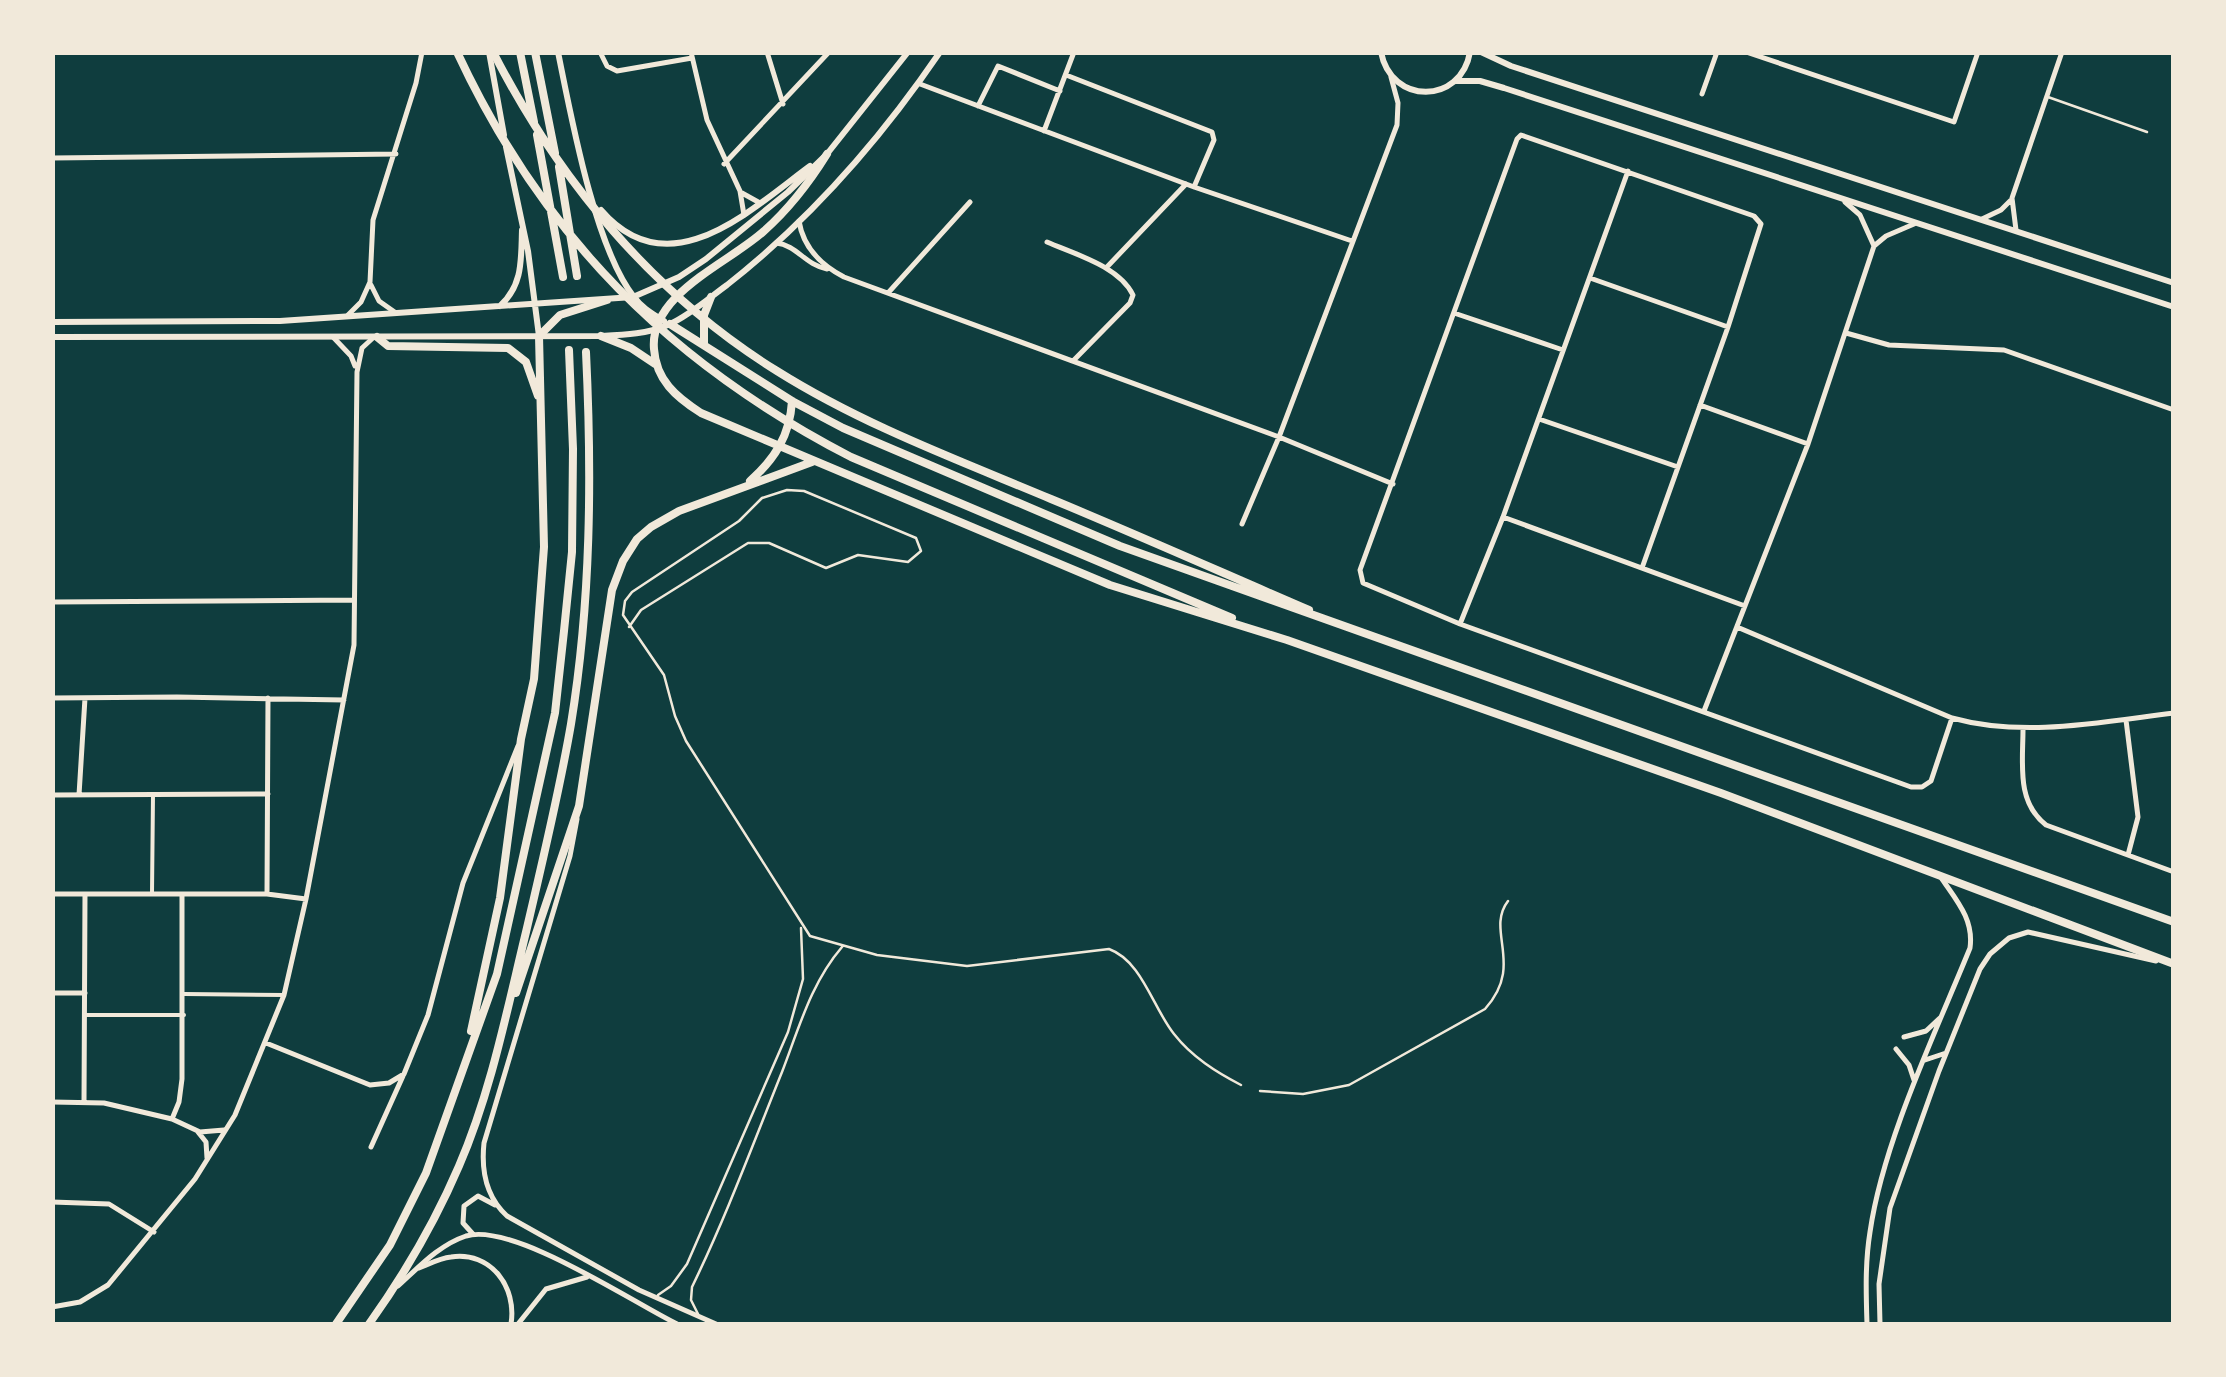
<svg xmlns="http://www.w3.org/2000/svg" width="2226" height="1377" viewBox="0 0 2226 1377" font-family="'IBM Plex Sans',sans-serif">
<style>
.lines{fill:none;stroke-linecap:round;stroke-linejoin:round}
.service{stroke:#f1e9da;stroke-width:2.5}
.pedestrian{stroke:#f1e9da;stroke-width:4}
.minor{stroke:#f1e9da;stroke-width:5}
.tertiary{stroke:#f1e9da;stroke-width:5}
.secondary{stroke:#f1e9da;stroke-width:6}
.primary{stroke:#f1e9da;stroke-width:8}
</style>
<rect width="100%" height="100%" fill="#0f3d3e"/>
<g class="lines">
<path class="service" d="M2048 97 2147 132
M629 627 641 610 748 543H769L826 568 858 555 908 562 921 551 916 538 804 491 787 490 762 498 739 521 632 592 625 601 623 615 664 675 675 716 686 741 810 936 877 955 967 966 1109 949C1142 961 1153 1008 1174 1034 1192 1057 1216 1072 1241 1085
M1260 1091 1303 1094 1349 1085 1485 1009C1525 965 1485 931 1508 901
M658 1295 671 1286 687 1264 788 1032 803 979 801 928
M698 1314 691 1300 692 1287C726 1217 753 1144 782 1072 799 1028 811 983 842 947"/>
<path class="pedestrian" d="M152 893 153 795
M184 994 284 995
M86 1015H184"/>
<path class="minor" d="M600 52 607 66 617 71 692 58
M691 52 707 120 740 191 744 215
M767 52 783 104
M1746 52 1954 122 1978 52
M1066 75 1212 132 1214 140 1194 187
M920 84 1194 187 1352 241
M1702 94 1717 52
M978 106 998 66 1060 91
M1044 131 1074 52
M52 158 396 154
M724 164 829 52
M742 193 760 203
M1845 202 1860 215 1874 246
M1982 219 2001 210 2010 201
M799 221C803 247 821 265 844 277L1279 437 1393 484
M2016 230 2012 198 2062 52
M1047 242C1074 254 1119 266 1133 295L1130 303 1073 361
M776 243C797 245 805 265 827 269
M1106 268 1186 184
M1590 278 1728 327
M371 285 379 301 396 313
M888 293 970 202
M1454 313 1563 350
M348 315 361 302 370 282 373 220 416 83 422 52
M1846 333 1889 345 2004 350 2174 410
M333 337 351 356 355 366
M1700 405 1808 444
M1539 419 1678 467
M1503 517 1745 606
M1242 524 1279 437 1397 125 1398 103 1391 77
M1642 568 1728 327 1761 224 1754 216 1521 135 1517 139 1360 570 1363 583 1460 624 1911 787H1922L1931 781 1952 718
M52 602 354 600
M1460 624 1503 517 1628 171
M1737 627 1952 718C2024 738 2101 722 2174 713
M52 698 177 697 344 700
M1704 711 1808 444 1874 246 1886 236 1914 224
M2126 720 2138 817 2128 855
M2023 729C2023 763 2016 802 2046 825L2174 872
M52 795 268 794
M79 795 85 698
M52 894H267L306 899
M267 894 268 698
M52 993H85
M266 1043 370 1085 389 1083 404 1074 428 1015 463 883 518 746
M52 1102 104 1103 172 1119 200 1132 224 1130
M84 1103 85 894
M172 1119 179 1102 182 1079V894
M198 1132 206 1142 207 1158
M371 1147 403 1076
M52 1202 109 1204 154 1232
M419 1268C429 1264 440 1258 451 1257 491 1251 517 1287 511 1324
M52 1307 80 1302 108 1285 195 1179 235 1115 284 995 306 899 354 645 357 372 362 348 374 337
M518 1324 546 1289 587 1277"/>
<path class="tertiary" d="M577 819 570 856 484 1143C481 1171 486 1197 507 1216L639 1290 716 1324
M1904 1037 1926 1031 1941 1017
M1896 1049 1909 1065 1914 1080
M1925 1060 1946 1053
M472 1233 463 1223 464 1206 478 1196 495 1205
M398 1286C419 1267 439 1245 466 1236 513 1222 632 1302 677 1324
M1867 1324C1866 1293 1865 1263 1870 1232 1883 1142 1935 1034 1970 948 1974 920 1957 901 1942 879
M1880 1324 1879 1284 1890 1208 1939 1071 1980 969 1990 954 2009 938 2028 932 2156 961"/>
<path class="secondary" d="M489 52 504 135
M558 52C571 116 595 248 634 297 642 308 653 314 664 321
M1381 52C1391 105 1461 105 1470 52
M1481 52 1511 66 2174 283
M1457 81H1480L1504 88 2174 307
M506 147 528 251 539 336
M601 210C669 289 749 211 810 166
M500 306C523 285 521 260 522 230
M52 322 280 321 633 297 679 277 706 259 788 192 827 154 908 52
M52 337 601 336C624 335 649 334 670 324 690 315 709 298 727 285 811 219 880 140 940 52"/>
<path class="primary" d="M457 52C543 237 671 364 851 457L1232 618
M493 52C559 181 653 294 777 371 863 425 958 460 1051 499 1138 535 1223 573 1309 610
M520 52 534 122
M535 52 555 153
M537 135 563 277
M827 154C809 183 790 208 764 231 729 263 649 294 654 349 656 380 676 397 701 413L1110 585 1287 640 1721 793 2174 964
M559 167 577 276
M670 324 792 401 843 428 1120 546 2174 922
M601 336 631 348 655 364
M377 337 388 346 508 348 526 362 538 396
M704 345V315L711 297
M750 481C775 459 790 435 792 401
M516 993 579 806 612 590 623 561 637 539 651 527 679 511 812 462
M471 1031 500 898 521 739 534 679 544 547 539 336 560 315 607 300
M336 1324 390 1245 426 1173 497 974 555 713 564 631 572 552 573 449 569 350
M369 1324C404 1275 435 1222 459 1166 491 1092 507 1010 526 932 542 863 559 794 571 724 591 602 592 476 586 352"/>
</g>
<rect width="2226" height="1377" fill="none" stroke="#f1e9da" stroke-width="110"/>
</svg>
